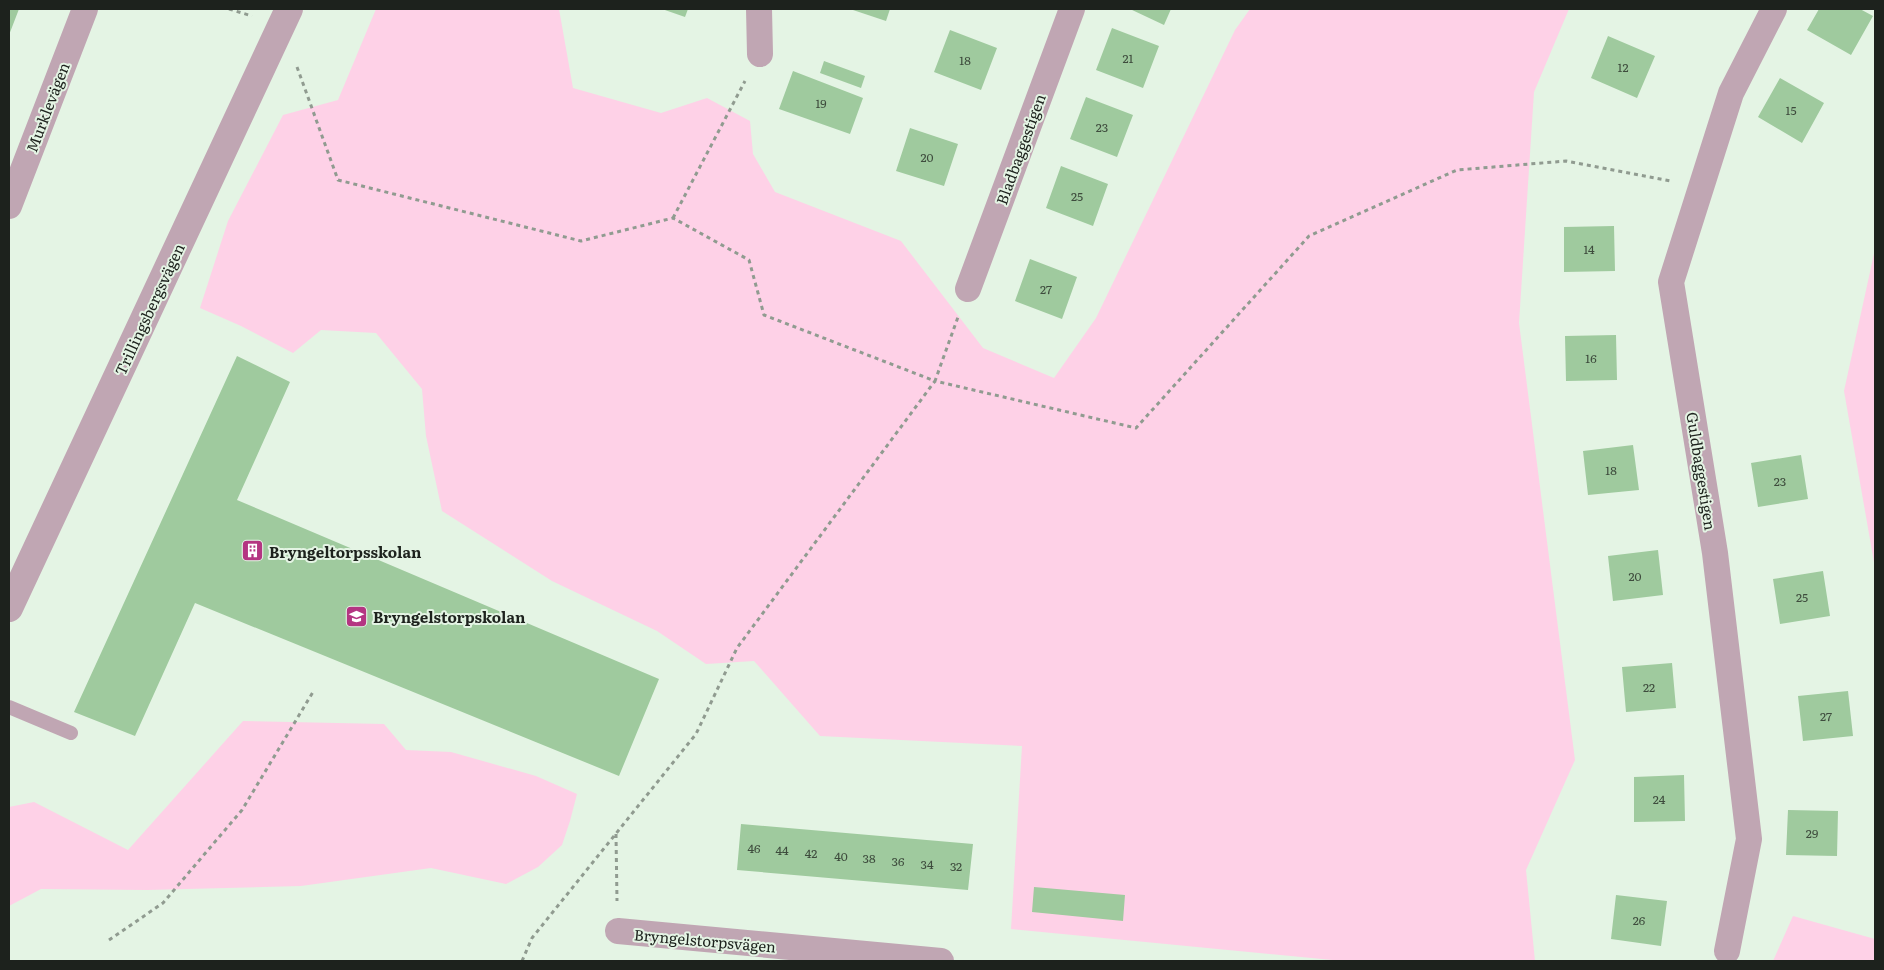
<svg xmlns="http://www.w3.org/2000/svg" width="1884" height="970" viewBox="0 0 1884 970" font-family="Literata,serif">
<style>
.green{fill:#fed1e7}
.building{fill:#9fca9e}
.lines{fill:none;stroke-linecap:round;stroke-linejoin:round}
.path{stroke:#909b90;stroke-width:3;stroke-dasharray:4 4;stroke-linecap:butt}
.service{stroke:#c0a6b3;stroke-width:14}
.minor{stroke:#c0a6b3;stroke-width:26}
.tertiary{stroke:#c0a6b3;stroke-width:28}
.labels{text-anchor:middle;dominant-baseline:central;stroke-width:4;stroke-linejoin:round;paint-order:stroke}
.number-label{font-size:12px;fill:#3e4c3d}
.street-label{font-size:15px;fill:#1d221d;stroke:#e4f4e4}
.poi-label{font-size:15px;font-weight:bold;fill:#1d221d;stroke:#e4f4e4;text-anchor:start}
</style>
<rect width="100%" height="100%" fill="#e4f4e4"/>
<path class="green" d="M376 9H559L573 88 661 113 707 98 750 121 753 154 775 192 901 241 983 348 1054 378 1096 318 1235 30 1250 9H1569L1534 92 1519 323 1575 760 1526 870 1535 961H1343L1011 929 1022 746 820 736 754 661 706 664 657 631 552 581 442 511 426 436 422 389 376 333 321 330 293 353 241 326 200 308 228 221 283 115 338 100Z
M1875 249V568L1844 391Z
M243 721 384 724 406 750 451 752 536 776 577 794 570 821 562 845 538 867 506 884 431 868 301 886 147 890 41 889 9 906V807L34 802 128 850Z
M1793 916 1875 939V961H1773Z"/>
<path class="building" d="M9 9H19L9 35Z
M662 9H688L685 17Z
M850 9H890L886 21Z
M1130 9H1171L1164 25Z
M1819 9H1860L1873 16 1851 55 1807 30Z
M1112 28 1159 46 1143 88 1096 70Z
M950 30 997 48 981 90 934 72Z
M1608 36 1655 56 1637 98 1591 78Z
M824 61 865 76 861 88 820 73Z
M793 71 863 98 850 134 779 109Z
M1780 78 1824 103 1802 143 1758 117Z
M1086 97 1133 115 1117 157 1070 139Z
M910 128 958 144 944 186 896 171Z
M1061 166 1108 184 1093 226 1046 208Z
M1614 226 1615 271 1564 272V227Z
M1030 259 1077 277 1062 319 1015 301Z
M1616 335 1617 380 1566 381 1565 336Z
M237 356 290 382 237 500 659 679 619 776 195 603 135 736 74 712Z
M1633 445 1639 490 1588 495 1583 451Z
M1801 455 1808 499 1758 507 1751 463Z
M1658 550 1663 595 1613 601 1608 556Z
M1823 571 1830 616 1780 624 1773 579Z
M1672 663 1676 708 1626 712 1622 667Z
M1848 691 1853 736 1803 741 1798 696Z
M1684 775 1685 821 1634 822V777Z
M1788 810 1838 811 1837 856 1786 855Z
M741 824 973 844 968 890 737 870Z
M1034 887 1125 895 1123 921 1032 912Z
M1616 895 1667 901 1661 946 1611 939Z"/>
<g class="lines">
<path class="path" d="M229 9 252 16
M297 67 338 180 581 241 673 218 749 260 764 315 935 381 958 317
M673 218 745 81
M616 834 617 901
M109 940 163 903 242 810 313 692
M522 961 532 938 696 734 737 648 935 381 1136 428 1309 236 1457 170 1566 161 1671 181"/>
<path class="service" d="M9 707 71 733"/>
<path class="minor" d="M759 9 760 54
M9 206 85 9
M968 289 1072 9
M618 931 941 961
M1727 951 1749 839 1715 553 1671 282 1731 93 1774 9"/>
<path class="tertiary" d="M9 608 289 9"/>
</g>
<defs>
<symbol id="building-square" viewBox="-11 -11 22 22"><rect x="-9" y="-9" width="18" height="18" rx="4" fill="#b43582" stroke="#e4f4e4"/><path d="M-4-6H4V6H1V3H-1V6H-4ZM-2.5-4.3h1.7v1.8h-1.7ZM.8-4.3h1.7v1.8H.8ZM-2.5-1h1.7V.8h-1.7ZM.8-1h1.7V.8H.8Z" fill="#fff"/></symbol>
<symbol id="school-square" viewBox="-11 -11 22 22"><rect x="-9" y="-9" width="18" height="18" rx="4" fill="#b43582" stroke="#e4f4e4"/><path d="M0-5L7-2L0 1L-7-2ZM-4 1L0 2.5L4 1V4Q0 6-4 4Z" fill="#fff"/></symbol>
</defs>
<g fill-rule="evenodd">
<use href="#building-square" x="240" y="538" width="25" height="25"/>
<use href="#school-square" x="344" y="604" width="25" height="25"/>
</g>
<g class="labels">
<g class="number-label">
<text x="1128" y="58">21</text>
<text x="965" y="60">18</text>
<text x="1623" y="67">12</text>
<text x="821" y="103">19</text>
<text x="1791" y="110">15</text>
<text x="1102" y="127">23</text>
<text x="927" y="157">20</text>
<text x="1077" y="196">25</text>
<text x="1589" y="249">14</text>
<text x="1046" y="289">27</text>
<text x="1591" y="358">16</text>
<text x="1611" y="470">18</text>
<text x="1780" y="481">23</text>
<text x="1635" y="576">20</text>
<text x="1802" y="597">25</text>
<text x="1649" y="687">22</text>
<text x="1826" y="716">27</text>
<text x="1659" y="799">24</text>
<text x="1812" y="833">29</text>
<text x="754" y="848">46</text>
<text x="782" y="850">44</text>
<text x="811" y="853">42</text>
<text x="841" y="856">40</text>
<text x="869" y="858">38</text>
<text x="898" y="861">36</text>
<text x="927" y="864">34</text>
<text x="956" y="866">32</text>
<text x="1639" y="920">26</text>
</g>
<g class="street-label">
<text transform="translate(47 107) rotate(-69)">Murklevägen</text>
<text transform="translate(1020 149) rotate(-70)">Bladbaggestigen</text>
<text transform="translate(149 309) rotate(-65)">Trillingsbergsvägen</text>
<text transform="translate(1702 471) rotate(81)">Guldbaggestigen</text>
<text transform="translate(705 940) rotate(5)">Bryngelstorpsvägen</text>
</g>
<g class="poi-label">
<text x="269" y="551">Bryngeltorpsskolan</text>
<text x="373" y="616">Bryngelstorpskolan</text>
</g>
</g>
<rect width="1884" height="970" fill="none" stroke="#1d221d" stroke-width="20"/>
</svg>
